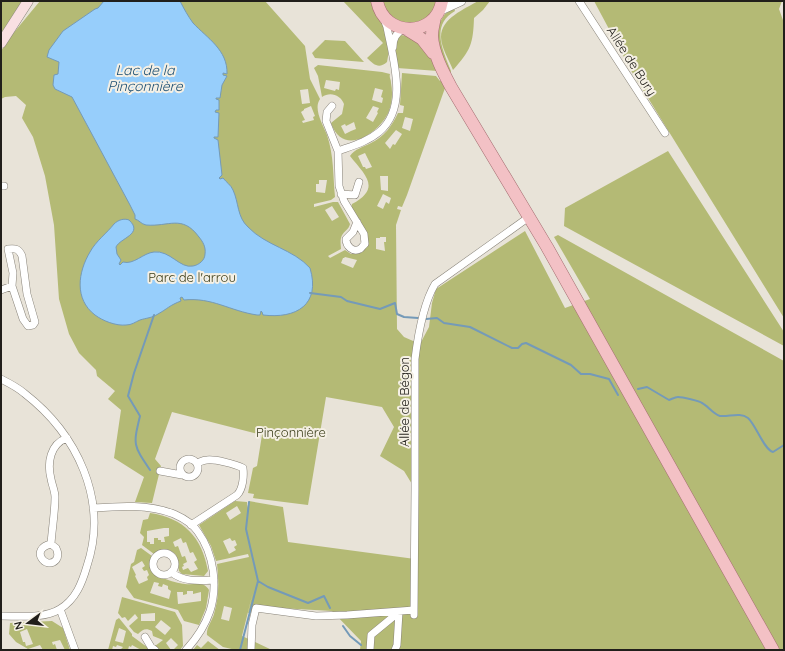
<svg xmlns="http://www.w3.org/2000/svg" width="785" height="651" viewBox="0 0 785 651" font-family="Quicksand,sans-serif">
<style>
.green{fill:#b4ba75;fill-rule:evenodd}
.water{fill:#97cefb;stroke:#749ab8}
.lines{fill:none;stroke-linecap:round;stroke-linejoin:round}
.stream{stroke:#749ab8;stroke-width:2}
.minor-casing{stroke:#888379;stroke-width:8}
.tertiary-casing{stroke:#888379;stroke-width:10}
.secondary-casing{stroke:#888379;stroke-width:11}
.primary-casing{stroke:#a46d70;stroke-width:13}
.minor{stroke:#fff;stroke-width:7}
.tertiary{stroke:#fff;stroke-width:9}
.secondary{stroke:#f9e0e2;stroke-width:10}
.primary{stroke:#f3c1c5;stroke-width:12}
.labels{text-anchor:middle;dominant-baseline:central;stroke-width:4;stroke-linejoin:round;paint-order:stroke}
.street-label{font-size:13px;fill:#211f1b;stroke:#f5f0e5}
.park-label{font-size:13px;fill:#383b17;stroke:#f5f0e5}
.water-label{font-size:14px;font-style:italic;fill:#1b4e72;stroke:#f5f0e5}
</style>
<rect width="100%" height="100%" fill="#e8e3d8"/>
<path class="green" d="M1 1H22L1 34Z
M40 1H265L305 46 310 79 320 99C313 109 323 125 327 135 334 156 333 176 335 197L331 200 314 204V207L333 202H338L350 224C349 230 342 232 341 238 340 242 341 246 341 249L328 256 330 258 345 250 351 254H358C380 245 358 220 351 208L352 204C382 188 365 175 350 156 355 149 363 147 371 143 384 137 392 126 398 113H403L404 106 400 105 402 73 436 76 440 81H443L445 88 407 195 402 207 398 206 397 209 401 210 396 225 397 329 404 337 420 344 429 327 432 303 436 289 525 231 565 308 590 299 554 237 558 235 784 361V650H360L361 641 332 611 279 608 248 613 253 592 242 636 272 650H236L223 647 207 635C206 628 212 621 214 614 219 597 219 581 217 564L249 557 248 554 216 561 211 546 199 525 235 501 247 502V508L249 501 283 507 288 542 415 559V489L404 471 380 456 394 427 382 407 326 397 308 505 253 498 254 494 248 493 253 468 257 466 262 435 172 412 155 459 161 466 152 503 135 502 144 477 114 458 121 410 108 399 115 391 97 376 96 370 79 353 69 334 59 299 54 225 45 176 33 137 22 118 26 105 16 96 5 97 1 99V51L11 36ZM308 89 310 103 302 104 300 90ZM311 106 315 116 313 117 314 120 303 123 302 121 305 120 301 112 304 110V109ZM405 117 413 119 410 131 402 128ZM396 130 402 134 395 145 393 144 390 149 385 143ZM365 153 372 167 366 169 365 167H363L358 156ZM380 176H388V191L381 190ZM319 180H327L325 193 316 192V184H319ZM383 194 391 198 389 204 386 202 383 209 377 206ZM332 206 339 217 332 221 325 210ZM380 237H386V242H384L385 251 376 249V238H380ZM345 257 357 260 353 268 341 263 343 258H344ZM237 506 241 513 230 520 226 513ZM230 538 232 541 235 540 237 545 234 547 236 550 229 554 223 541ZM224 606 232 608 229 621 221 619Z
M343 1H371L376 14 383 26 389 51 387 62C379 69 374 65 367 58L383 43Z
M382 1H437L432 14 413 25 391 19Z
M478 1H490L483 10 474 18C473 44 471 50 453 70 449 60 441 47 441 37 441 18 465 9 478 1Z
M594 1H782L779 9 784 23V318L632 72Z
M454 8 455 11C430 25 443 51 451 71L450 74 443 63 436 28 445 14Z
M398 35C422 35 430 51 438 71L397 68 395 43Z
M325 40 345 41 364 62 315 58 312 53Z
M318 65 382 72 390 74C389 78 391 79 391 83 393 92 392 103 389 111 380 133 343 158 331 123L342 114 344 104C341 95 330 91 322 97L318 76 314 68ZM326 80 340 82 339 90 336 89 335 91 324 88ZM375 88 383 90 381 97 383 98 382 103 372 100ZM373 106 379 108 377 112 378 113 373 122 366 118ZM354 122 356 129 351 131 345 134 341 126 345 124 346 126Z
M668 151 784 332V346L564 226 565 208Z
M150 513C184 518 202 537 208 571L204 576 182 574 179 571 176 555C170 548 162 547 154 554L142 545 144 537 140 533 143 520 148 519ZM164 528H169V536L164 537 165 542H161V540H158V538H154V544H150V542H147V531ZM181 538 183 543 186 542 190 553 193 552 197 560 194 562 198 569 191 572 188 568 183 570 182 567 184 566 183 564 187 562 185 556 182 557 178 546 175 547 173 542Z
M141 548 152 556C143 574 172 583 185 584 191 585 199 583 204 585 206 586 208 588 209 590L206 608 199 625 184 621 178 610 134 598 126 587 131 564 134 562 137 550ZM142 561 145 566 142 568 144 571 147 570 149 575 147 577 148 580 139 584 135 576 136 575 132 567ZM154 582 159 583 158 586 162 587 163 584 168 586V589L171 591 169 599 150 593ZM187 591H193V594L201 592V601L178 604 177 592H183V595L187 594Z
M122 597 175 612 182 625 183 646 180 650H173L178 645 171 638 166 643 171 650H160L155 646 163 640 153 636 152 631C146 628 143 629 138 634L134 632 129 626 138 618 135 614 128 621 125 617 122 618 118 613ZM155 613V621H141V614ZM161 620 171 628 165 635 155 627Z
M119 618 132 634V636L151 650H141L132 645 131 647 129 646 128 650H120L123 647 117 645 116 647 113 646 112 650H108L116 620ZM119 628 126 631 123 643 115 641Z
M52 621 63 628 70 650H65L60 640 52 642 53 645 55 644 57 650H43L40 645 28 649 16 642 9 634 10 623ZM27 629 33 644 26 646 25 642H23L20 632Z
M208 641 220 650H193L197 645 201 648Z"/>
<path class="water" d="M104 1H180C184 9 188 16 193 23 207 38 228 50 227 74L223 73V75L227 76 222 85 220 98H216V99L219 100V110H216L215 112 219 113 218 137H214V138L218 140 222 175 219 178 220 179 223 178C226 182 231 185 233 190 239 203 237 217 248 227 266 246 293 249 310 268 321 305 296 319 263 315L262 312 261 311 260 315H257C230 311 212 297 184 300L182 297 180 298 181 301C170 305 167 309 158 314 152 318 146 318 140 320 135 322 132 325 126 325 116 326 103 321 95 315 74 299 78 272 90 252 96 241 107 233 114 224 118 220 124 218 129 220 144 234 120 238 116 247L117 254 121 260 119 264 120 265 123 262C134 265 143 253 154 252 170 250 180 269 193 266 199 265 205 260 205 254 206 247 203 242 199 237 182 214 169 227 146 225 141 224 139 220 135 219V215L130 205 72 97 55 89 53 85 54 75 58 74 59 62 47 57 49 50 63 31 95 9 98 8Z"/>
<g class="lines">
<path class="stream" d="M310 293 341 297 347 301 380 309 395 303 397 314 404 317 418 318
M426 319 437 318 444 323 470 327 512 348H518L522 344 526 343 571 365 581 374H590L609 379 618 395
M638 389 647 387 669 400C672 399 675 397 678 397 682 397 700 401 702 403 708 406 713 414 720 416 729 417 740 412 748 418 756 425 764 450 773 452L784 445
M150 470C133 445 133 445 140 416L128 396 134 373 154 315
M258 581 268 587 308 603 324 596 330 608
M343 626 350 636 361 645
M240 650 258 581 246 529 249 502"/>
<defs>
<path id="minor" d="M579 1 665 133
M393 47C393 38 396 34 403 29
M332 106 327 112 326 121 338 151 339 186 344 201 364 234 365 244C363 245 362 248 360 249 353 253 346 246 346 239L353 232 357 222
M338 151C352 146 367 142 379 132 409 107 393 59 387 27L384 19
M1 186H4
M341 194 355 195 359 182
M8 249C16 248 19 249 22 256L27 294 35 322 33 325 28 326 23 319 12 286 13 273Z
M1 290 12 286
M1 379C9 383 17 387 24 393 77 434 109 500 87 566 82 583 76 599 60 609 44 619 20 616 1 616
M180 468a9 9 0 1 1 18 0a9 9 0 1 1-18 0Z
M160 471 182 475
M93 508C119 506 149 504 174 514 183 518 193 524 198 532 214 554 218 586 210 611 205 626 197 638 186 650
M191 525 237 495C243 489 244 476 243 468 235 464 215 459 207 460 203 460 200 462 197 463
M51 544 56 548C58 552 59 556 56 560 46 571 29 549 51 544 52 529 55 512 55 497 55 491 52 485 51 479 47 463 50 444 67 438
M153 564a11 11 0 1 1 22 0a11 11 0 1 1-22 0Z
M171 572C183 582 199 581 214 580
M60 609 75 650
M414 615 415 489V359C418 335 423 304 435 284L529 217
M145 637 151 647 155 650
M251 650 252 625 256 608 316 616 347 615 414 610
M370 650 371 635 399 612
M395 650 397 645 399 612"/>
<path id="tertiary" d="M439 11 461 1"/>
<path id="secondary" d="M1 43 28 1"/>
<path id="primary" d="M377 1C384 38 436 38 442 1
M435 17C434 23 432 29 432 36 433 53 443 72 451 87L547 247 773 650
M406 29 422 39 433 53"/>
</defs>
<use href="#minor" class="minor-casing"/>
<use href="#tertiary" class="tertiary-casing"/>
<use href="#secondary" class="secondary-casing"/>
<use href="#primary" class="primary-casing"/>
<use href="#minor" class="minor"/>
<use href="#tertiary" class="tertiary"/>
<use href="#secondary" class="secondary"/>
<use href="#primary" class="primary"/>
</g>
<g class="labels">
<g class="street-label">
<text transform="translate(632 61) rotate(57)">Allée de Bury</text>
<text transform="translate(404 402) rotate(-90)">Allée de Bégon</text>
</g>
<g class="park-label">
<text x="192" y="277">Parc de l'arrou</text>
<text x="291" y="432">Pinçonnière</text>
</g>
<g class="water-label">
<text x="145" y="70">Lac de la<tspan x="145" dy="16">Pinçonnière</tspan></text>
</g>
</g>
<rect width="785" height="651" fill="none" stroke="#211f1b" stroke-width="4"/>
<g transform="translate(28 623) rotate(255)" stroke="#f5f0e5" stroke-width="3" paint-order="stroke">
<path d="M0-3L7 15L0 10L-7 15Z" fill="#211f1b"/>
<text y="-6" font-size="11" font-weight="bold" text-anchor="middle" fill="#211f1b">N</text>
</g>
</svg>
